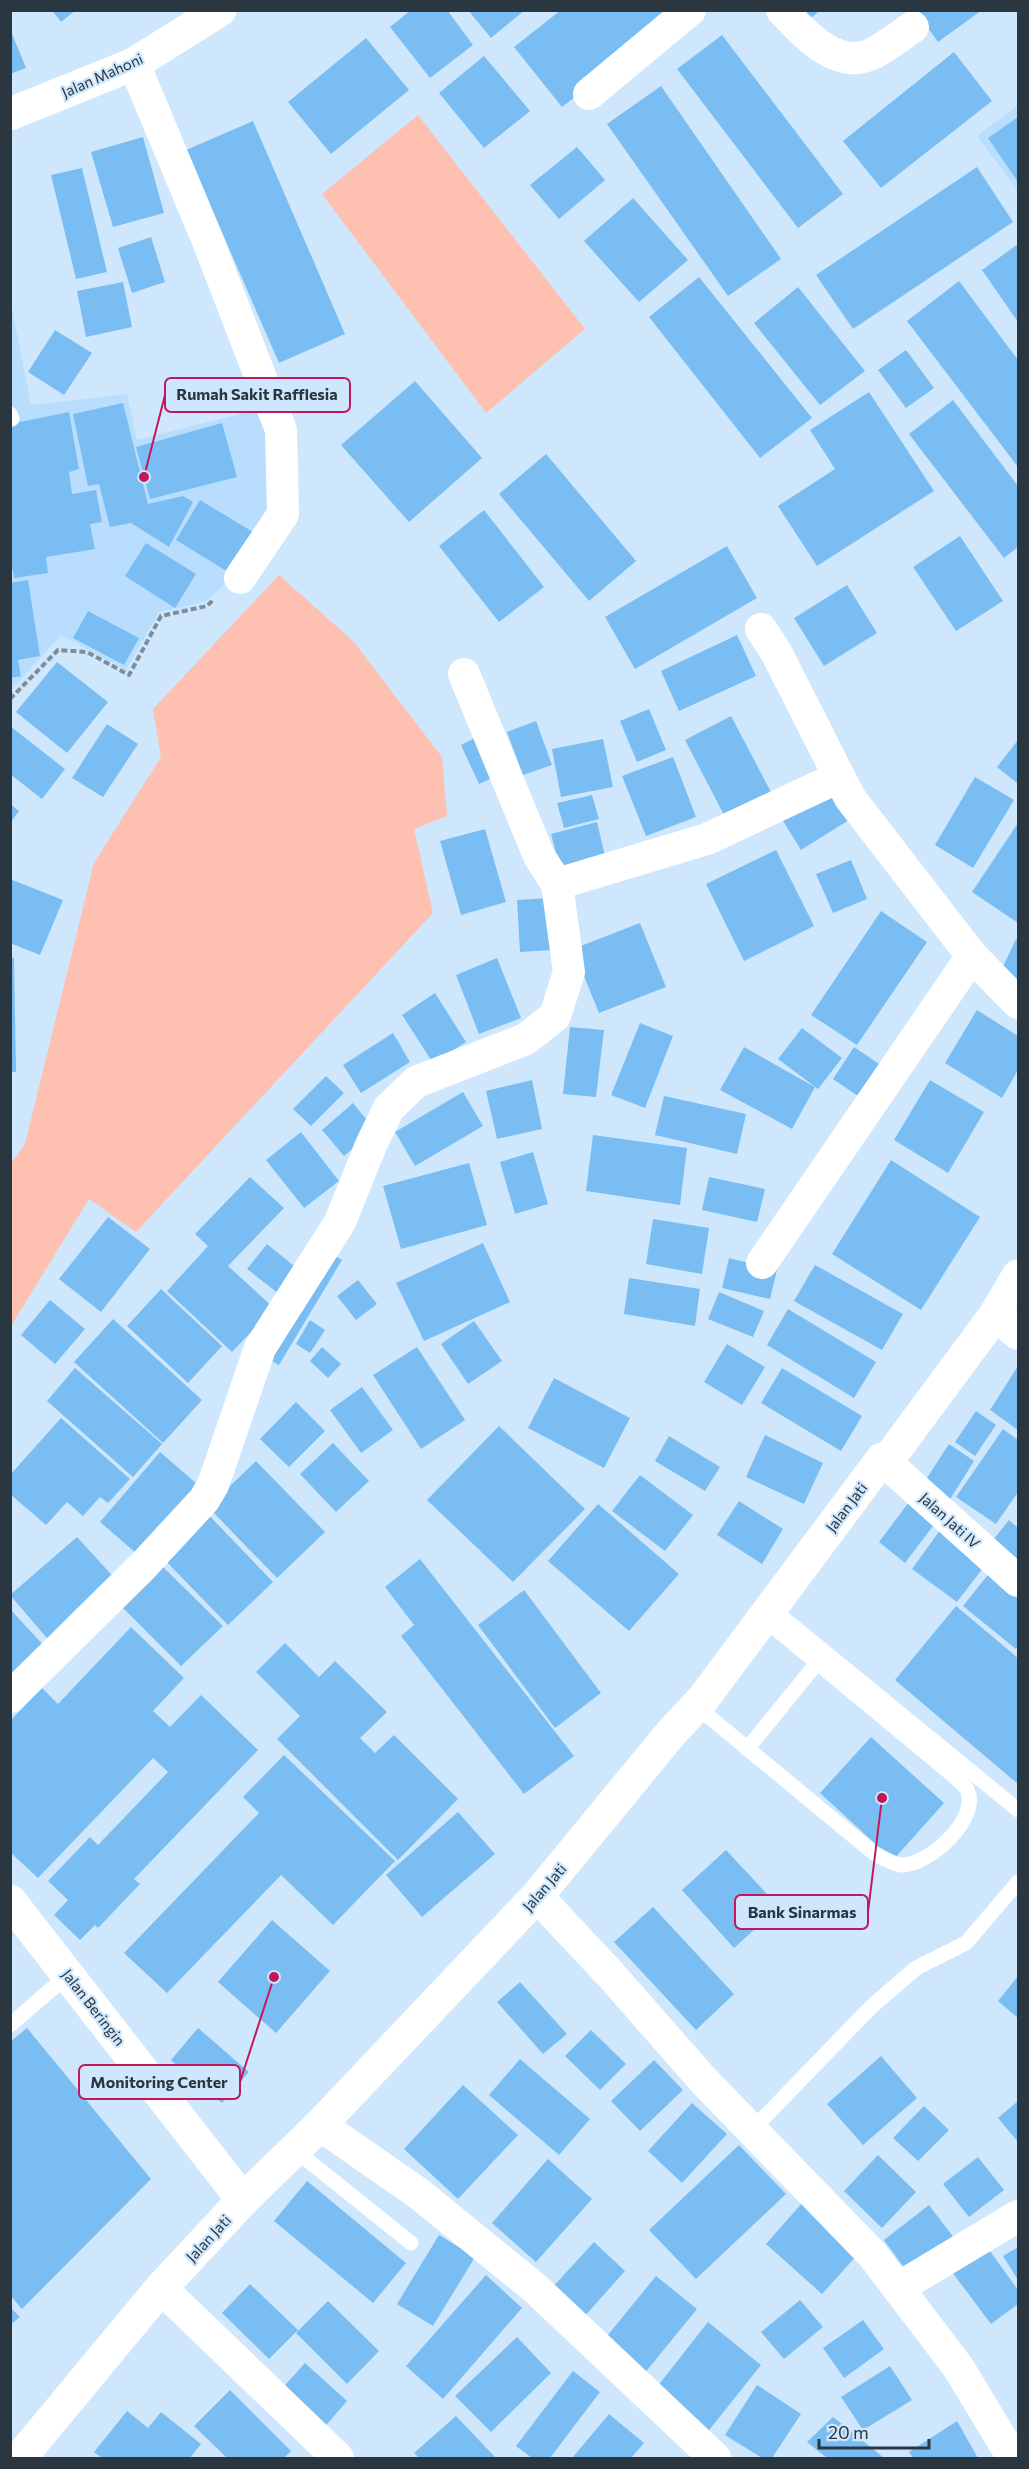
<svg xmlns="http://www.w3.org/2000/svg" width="1029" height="2469" viewBox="0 0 1029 2469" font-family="Commissioner,sans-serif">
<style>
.built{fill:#b9ddfd}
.green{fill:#fec0b1}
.building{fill:#7abdf3}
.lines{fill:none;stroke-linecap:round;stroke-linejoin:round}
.path{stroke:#7c8e9e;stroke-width:4;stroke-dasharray:6 3;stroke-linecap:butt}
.service{stroke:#fff;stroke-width:15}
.minor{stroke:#fff;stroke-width:32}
.tertiary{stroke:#fff;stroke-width:33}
.labels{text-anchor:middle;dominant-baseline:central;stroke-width:4.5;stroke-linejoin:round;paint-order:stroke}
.street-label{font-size:15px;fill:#2a3640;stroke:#cfe7fc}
.leader{fill:none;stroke:#c2185b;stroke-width:2}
.callout-dot{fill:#c2185b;stroke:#cfe7fc;stroke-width:2}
.callout{fill:#cfe7fc;stroke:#c2185b;stroke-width:2}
.callout-label{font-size:16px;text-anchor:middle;font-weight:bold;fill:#2a3640}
</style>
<rect width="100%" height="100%" fill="#cfe7fc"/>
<path class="built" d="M1018 105V191L977 136Z
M10 298 31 405 127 394 137 440 260 409 283 514 235 575 205 602 159 612 126 670 61 635 11 690Z"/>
<path class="green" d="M418 115 585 329 486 413 322 194Z
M279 575 353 641 442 757 447 816 414 829 433 913 136 1232 89 1199 11 1326V1164L25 1144 94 863 161 757 153 709Z"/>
<path class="building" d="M52 10H76L61 22Z
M411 10H447L473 45 430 78 390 27Z
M468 10H525L491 38Z
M561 10H686L562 107 514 47Z
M793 10H821L803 24Z
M915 10H982L938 42Z
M10 29 26 68 10 74Z
M722 35 843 194 798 228 677 69Z
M366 38 409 90 331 154 288 102Z
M954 52 992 101 881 188 843 141Z
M484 56 530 111 484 148 439 93Z
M661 86 781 259 728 296 607 124Z
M1018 117V182L988 138Z
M253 121 345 334 279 363 186 150Z
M143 137 164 213 113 227 91 152Z
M577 147 605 180 559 219 530 185Z
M977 167 1013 222 853 329 816 275Z
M82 168 107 272 76 279 51 175Z
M633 198 688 260 639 302 584 241Z
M151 237 165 282 132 293 118 248Z
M1018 244V322L982 270Z
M699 277 812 418 760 458 649 317Z
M959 281 1018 360V467L907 321Z
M123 282 132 327 86 337 77 291Z
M798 287 865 371 820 405 754 323Z
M55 330 92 353 64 395 28 372Z
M906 350 934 388 906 408 878 370Z
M415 381 482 458 409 522 341 445Z
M869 392 934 491 817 566 778 506 835 469 810 430Z
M953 400 1018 486V547L1004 558 909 434Z
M123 403 148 504 183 496 193 502 169 547 131 523 110 527 99 484 88 486 73 414Z
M69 412 79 469 69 472 72 494 96 490 102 522 90 524 95 549 46 557 48 573 14 578 13 570H10V424Z
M222 423 237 477 150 499 136 447Z
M546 454 636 561 589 601 499 494Z
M200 500 253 532 228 572 176 540Z
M484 510 544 587 499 622 439 546Z
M960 536 1003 601 956 631 913 567Z
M146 543 196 574 175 608 125 576Z
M727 546 757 598 635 669 605 617Z
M28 580 40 656 18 660 21 676 10 678V583Z
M847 585 877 633 824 666 794 618Z
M88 611 139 638 124 665 73 638Z
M737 635 756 676 679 711 661 671Z
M57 662 108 702 67 753 16 712Z
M649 709 666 750 637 762 620 721Z
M731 716 771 792 724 815 685 740Z
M536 721 552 765 523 775 507 732Z
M107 724 138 744 103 797 72 778Z
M10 726 65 769 42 799 10 774Z
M483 734 501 774 479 784 461 745Z
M603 739 613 787 561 797 552 749Z
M1018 740V784L997 767Z
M673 757 696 817 646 836 622 776Z
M975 777 1014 800 973 868 935 845Z
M834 790 852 818 801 850 783 821Z
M592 795 599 819 564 828 557 803Z
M10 804 19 811 10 823Z
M597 822 606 860 561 872 551 834Z
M1018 823V923L972 892Z
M485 829 506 902 461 915 440 841Z
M776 850 814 926 744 961 706 884Z
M851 860 867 899 833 913 816 874Z
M10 879 63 900 40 955 10 943Z
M550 898 553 950 520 952 517 900Z
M881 911 927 942 857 1045 811 1015Z
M640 923 666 987 599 1013 573 949Z
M1016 939 1018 940V982L1000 973Z
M10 958H14L16 1072H10Z
M497 958 521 1018 479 1034 456 975Z
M435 993 466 1042 433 1063 402 1015Z
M977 1010 1018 1036V1070L1002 1098 945 1063Z
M640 1023 673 1036 645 1108 611 1095Z
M570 1027 604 1030 596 1097 563 1094Z
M802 1028 842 1058 818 1089 778 1059Z
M393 1033 410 1062 361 1093 343 1065Z
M744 1047 815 1087 792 1129 720 1090Z
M854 1047 882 1066 861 1098 833 1079Z
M326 1076 344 1093 311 1126 293 1109Z
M532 1080 542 1129 497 1139 486 1091Z
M930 1080 984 1112 948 1173 894 1140Z
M463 1092 483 1126 415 1166 395 1132Z
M664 1096 746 1114 737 1154 655 1135Z
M353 1103 375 1130 344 1156 322 1130Z
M301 1132 339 1181 304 1208 266 1160Z
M593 1135 687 1148 680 1205 586 1191Z
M533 1152 548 1204 515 1214 500 1162Z
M891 1160 980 1217 921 1310 832 1254Z
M469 1163 487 1225 401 1249 383 1186Z
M250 1177 284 1208 228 1266 274 1308 232 1352 167 1291 208 1246 195 1234Z
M709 1177 765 1189 757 1222 702 1210Z
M108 1217 150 1249 101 1312 59 1279Z
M653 1219 709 1228 702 1274 646 1264Z
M483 1243 510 1302 424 1341 396 1283Z
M267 1244 299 1270 279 1294 247 1269Z
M326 1250 342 1260 279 1365 263 1356Z
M729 1258 777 1270 770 1299 722 1288Z
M815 1265 903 1314 882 1350 794 1301Z
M629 1278 700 1289 695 1326 624 1314Z
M358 1280 377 1304 356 1320 337 1296Z
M161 1289 222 1346 188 1383 127 1326Z
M719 1292 764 1311 753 1337 708 1319Z
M50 1300 85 1329 55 1364 21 1335Z
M788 1309 876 1362 854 1398 767 1345Z
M113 1319 202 1400 163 1443 74 1362Z
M310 1320 325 1330 310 1353 296 1344Z
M474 1321 502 1361 468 1384 441 1344Z
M727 1344 765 1367 742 1405 704 1382Z
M322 1347 341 1364 328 1378 310 1361Z
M417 1347 465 1420 421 1449 373 1375Z
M1018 1366V1430L990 1410Z
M75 1368 162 1444 133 1477 47 1401Z
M782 1368 862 1416 841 1451 761 1403Z
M554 1378 630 1418 604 1468 528 1428Z
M362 1387 393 1430 361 1453 330 1410Z
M296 1402 325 1431 289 1467 260 1439Z
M976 1411 996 1425 975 1456 955 1442Z
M61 1418 130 1479 108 1503 100 1497 83 1516 67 1502 46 1525 10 1494V1475Z
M499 1426 585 1509 513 1582 427 1500Z
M1003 1429 1018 1440V1492L996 1524 956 1497Z
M765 1435 823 1463 804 1504 746 1477Z
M669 1436 720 1467 705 1491 655 1461Z
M333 1443 369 1481 336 1512 300 1474Z
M949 1444 974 1461 949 1501 923 1484Z
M160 1452 204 1490 143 1559 100 1522Z
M256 1461 325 1532 277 1578 208 1507Z
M640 1475 693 1515 665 1551 612 1511Z
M912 1498 939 1518 905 1563 879 1542Z
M739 1501 783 1529 762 1564 717 1535Z
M598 1504 679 1574 629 1631 548 1561Z
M204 1510 273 1582 228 1625 158 1553Z
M1009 1520 1018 1528V1569L989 1545Z
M943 1526 989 1560 957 1602 912 1569Z
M77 1537 120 1584 52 1644 10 1595Z
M420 1559 574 1756 524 1794 401 1636 414 1625 385 1587Z
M157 1561 223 1626 181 1666 116 1601Z
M995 1566 1018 1586V1646L1016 1649 963 1606Z
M524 1590 601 1693 555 1728 478 1625Z
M956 1606 1018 1658V1784L895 1680Z
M10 1609 46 1648 10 1680Z
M131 1627 184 1678 153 1711 170 1727 201 1695 258 1750 134 1879 140 1884 98 1928 95 1925 80 1940 54 1915 68 1900 48 1881 90 1837 98 1845 168 1772 153 1758 38 1878 10 1852V1721L42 1688 58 1704Z
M285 1643 319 1677 335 1661 387 1712 360 1738 375 1753 394 1735 458 1799 398 1860 277 1739 300 1716 256 1672Z
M871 1737 944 1803 893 1860 820 1793Z
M284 1755 395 1861 333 1925 281 1875 167 1993 124 1953 259 1813 243 1797Z
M458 1812 495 1854 422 1917 386 1875Z
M726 1850 779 1907 734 1948 682 1890Z
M653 1907 734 1994 696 2030 614 1942Z
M272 1920 330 1971 276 2033 218 1982Z
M1018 1976V2018L998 2001Z
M520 1982 567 2034 543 2054 497 2002Z
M27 2028 151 2179 22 2309 10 2295V2042Z
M198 2028 249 2072 222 2103 171 2060Z
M591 2030 626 2064 600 2090 565 2056Z
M881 2056 917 2098 863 2145 827 2104Z
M520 2059 590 2119 559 2155 489 2095Z
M654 2060 683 2090 640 2131 611 2101Z
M463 2085 518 2135 458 2199 404 2149Z
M1018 2101V2142L998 2118Z
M692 2103 727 2134 682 2183 648 2151Z
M924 2106 949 2130 918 2161 893 2138Z
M739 2145 786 2194 696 2279 649 2230Z
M878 2155 916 2192 882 2228 844 2191Z
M978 2157 1004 2190 969 2217 943 2184Z
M548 2159 592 2199 536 2262 492 2223Z
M307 2181 406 2263 373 2303 274 2221Z
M803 2202 860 2252 822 2294 766 2244Z
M929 2205 954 2238 908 2273 884 2240Z
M439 2235 475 2257 433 2326 397 2304Z
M594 2242 625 2271 583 2318 551 2289Z
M987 2247 1018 2290V2304L991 2324 952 2272Z
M1018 2247V2280L1003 2256Z
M486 2275 522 2308 443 2399 406 2366Z
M656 2276 697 2309 644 2374 603 2341Z
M250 2284 298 2330 269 2359 222 2313Z
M800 2300 823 2327 784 2359 761 2332Z
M328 2301 379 2351 347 2384 296 2333Z
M10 2307 20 2317 10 2325Z
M863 2320 884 2349 844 2378 823 2348Z
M708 2322 761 2365 706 2434 653 2392Z
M517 2337 551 2373 491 2432 455 2396Z
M305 2363 347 2401 322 2430 279 2392Z
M890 2366 912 2400 863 2430 841 2397Z
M573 2371 600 2392 550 2458H532L516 2446Z
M757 2385 801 2414 772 2458H762L725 2435Z
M230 2390 291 2451 284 2458H227L194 2426Z
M127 2411 148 2428 161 2412 201 2444 190 2458H102L94 2452Z
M609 2414 644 2443 631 2458H574L573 2457Z
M456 2416 496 2458H419L414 2453Z
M833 2417 884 2458H827L807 2442Z
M957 2421 978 2458H913L909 2452Z"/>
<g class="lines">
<path class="path" d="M10 699 58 650 87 652 129 675 161 616 207 606 214 599"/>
<path class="service" d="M10 414 12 419
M771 1608 1018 1810
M696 1706 875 1854C882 1857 893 1864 901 1865 928 1866 981 1819 967 1789 964 1785 958 1780 954 1776L763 1618
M747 1749 817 1663
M10 2025 68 1975
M753 2129 870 2008 916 1968 966 1943 1018 1882
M295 2150 411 2243"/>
<path class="minor" d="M782 10C804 33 837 72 874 53 887 46 900 36 913 27
M134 64 208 241 281 430 283 514 240 578
M589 94 690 10
M761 629 776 652 850 798 972 956 1018 1003
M557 884 707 839 839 777
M762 1263 972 956
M995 1315 1018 1334
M882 1459 1018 1581
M10 1697 143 1566 204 1500 213 1485 260 1348 340 1222 371 1145 389 1108 416 1082 526 1039 555 1016 569 972 557 884 539 856 464 674
M537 1896 611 1975 704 2081 872 2254 958 2367 1013 2458
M320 2125 418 2193 536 2289 715 2458
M161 2288 338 2458
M898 2288 1018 2216"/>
<path class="tertiary" d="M10 114 134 64 220 10
M10 1901 243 2200
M20 2458 161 2288 243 2200 320 2125 537 1896 672 1732 703 1699 882 1459 890 1457 995 1315 1018 1276"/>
</g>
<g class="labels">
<g class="street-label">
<text transform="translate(102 75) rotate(-24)">Jalan Mahoni</text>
<text transform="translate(846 1507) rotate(-53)">Jalan Jati</text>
<text transform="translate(950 1520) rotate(42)">Jalan Jati IV</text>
<text transform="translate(544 1887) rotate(-49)">Jalan Jati</text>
<text transform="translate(94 2007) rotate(52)">Jalan Beringin</text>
<text transform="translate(208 2238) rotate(-47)">Jalan Jati</text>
</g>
</g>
<path class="leader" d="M144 477L165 395M882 1798L868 1912M274 1977L240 2082"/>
<g class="callout-dot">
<circle cx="144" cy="477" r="6"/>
<circle cx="882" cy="1798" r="6"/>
<circle cx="274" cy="1977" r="6"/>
</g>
<g class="callout">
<rect x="165" y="378" width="185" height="34" rx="6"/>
<rect x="735" y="1895" width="133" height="34" rx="6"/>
<rect x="79" y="2065" width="161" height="34" rx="6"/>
</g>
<g class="callout-label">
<text x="257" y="400">Rumah Sakit Rafflesia</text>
<text x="802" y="1918">Bank Sinarmas</text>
<text x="159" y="2088">Monitoring Center</text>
</g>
<rect width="1029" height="2469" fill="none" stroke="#2a3640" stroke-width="24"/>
<path d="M819 2439v9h110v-9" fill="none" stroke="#2a3640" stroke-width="3"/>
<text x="828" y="2439" font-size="18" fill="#2a3640" stroke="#cfe7fc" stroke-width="4.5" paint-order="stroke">20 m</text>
</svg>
